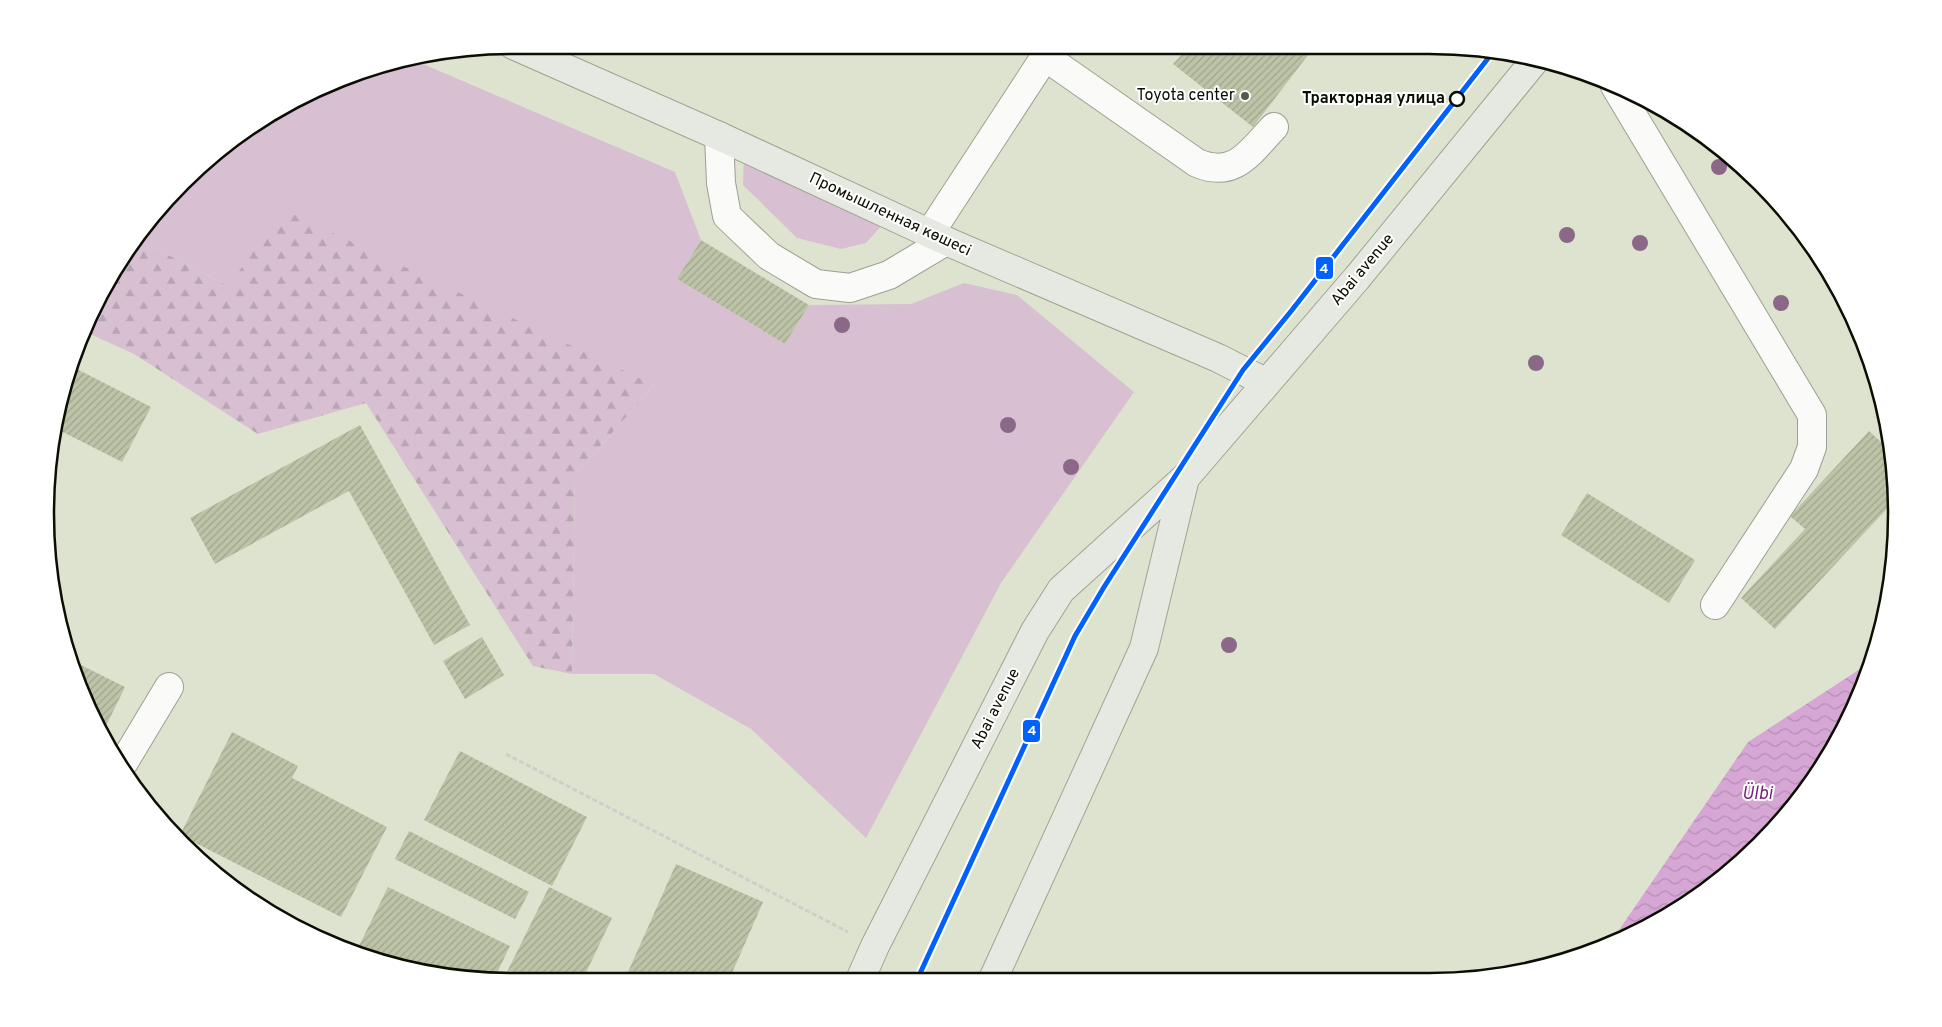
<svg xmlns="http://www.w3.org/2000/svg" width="1942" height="1027" viewBox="0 0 1942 1027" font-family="Overpass,sans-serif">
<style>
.grass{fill:#d8c0d2}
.forest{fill:url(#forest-firs)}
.water{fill:url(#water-waves)}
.building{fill:url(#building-hatch)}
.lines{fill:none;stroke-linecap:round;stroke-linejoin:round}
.minor-casing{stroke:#9ca091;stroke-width:30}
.major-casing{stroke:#9fa492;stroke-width:30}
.path{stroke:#cdcfc8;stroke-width:3;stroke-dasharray:5 2.5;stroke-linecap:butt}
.minor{stroke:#fafbf8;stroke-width:28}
.major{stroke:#e6e9e1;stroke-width:28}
.tram-1-casing{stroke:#fff;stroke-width:9}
.tram-1{stroke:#0061ff;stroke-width:5}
.tree{fill:#8b6887}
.poi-dot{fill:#55594a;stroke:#fff;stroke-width:2}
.stop-dot{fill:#fff;stroke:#0b0e03;stroke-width:2.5}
.labels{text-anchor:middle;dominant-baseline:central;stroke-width:4;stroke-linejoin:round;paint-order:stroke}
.poi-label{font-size:16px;fill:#0b0e03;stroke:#fff;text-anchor:end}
.stop-label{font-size:16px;font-weight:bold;fill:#0b0e03;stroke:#fff;text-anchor:end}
.street-label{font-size:16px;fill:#0b0e03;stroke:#fff}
.water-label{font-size:18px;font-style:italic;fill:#731f79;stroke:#fff}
.rim{fill:none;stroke:#0b0e03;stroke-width:2.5}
.line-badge{stroke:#fff;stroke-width:2}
.badge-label{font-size:14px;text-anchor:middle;font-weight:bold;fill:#fff}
</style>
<defs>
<pattern id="forest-firs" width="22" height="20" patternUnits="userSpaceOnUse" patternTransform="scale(1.25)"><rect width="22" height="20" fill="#d8c0d2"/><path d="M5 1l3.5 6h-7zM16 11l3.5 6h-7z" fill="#b8a4b3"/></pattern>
<pattern id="water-waves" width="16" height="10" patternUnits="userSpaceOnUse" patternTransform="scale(1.25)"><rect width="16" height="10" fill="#d6a6d4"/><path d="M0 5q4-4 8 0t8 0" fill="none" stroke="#b68eb4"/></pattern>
<pattern id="building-hatch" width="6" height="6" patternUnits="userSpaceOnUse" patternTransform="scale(1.25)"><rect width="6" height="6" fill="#bcc3a7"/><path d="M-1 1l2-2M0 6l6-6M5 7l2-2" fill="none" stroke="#a0a68e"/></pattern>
</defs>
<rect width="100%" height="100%" fill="#dee3cf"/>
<path class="grass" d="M416 61 675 172 701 240 677 279 785 344 809 305 911 304 964 283 1017 295 1134 392 1001 583 866 838 751 729 654 674H572L575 475 654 385 229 286 137 239 228 142 363 70Z
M744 148 891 215 866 243 841 249 797 238 743 185Z"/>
<path class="forest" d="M282 209 654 385 575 475 572 674 533 666 366 403 258 434 134 354 88 333 124 253 137 239 229 286Z"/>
<path class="water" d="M1871 662 1849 721 1781 822 1713 885 1608 946 1748 742Z"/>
<path class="building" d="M1190 46H1315L1253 127 1173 64Z
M701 240 809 305 785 344 677 279Z
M73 367 151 407 122 462 57 429 61 393Z
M360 425 470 625 434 645 349 491 215 564 190 518Z
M1869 431 1893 453 1895 500 1775 629 1741 598 1805 529 1790 516Z
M1587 493 1695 560 1669 603 1561 535Z
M482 637 504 675 465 699 443 661Z
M73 661 125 687 104 730 81 693Z
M232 732 298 766 292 778 387 827 341 917 180 835Z
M460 751 587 817 552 886 424 820Z
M409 831 529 892 515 919 395 859Z
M676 864 763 902 729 980 624 981Z
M388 887 510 946 493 981H483L393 966 356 952Z
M549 887 612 918 582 981H520L506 974Z"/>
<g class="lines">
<defs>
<path id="minor" d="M1044 56 1197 163C1235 179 1250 152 1274 127
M1615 86 1812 415V447L1804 469 1715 605
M719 136 721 183 727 216 769 256 816 284 850 288 889 275 946 241
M930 233 1052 46
M124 762 169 687"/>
<path id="major" d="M513 45 719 136 946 241 1218 358 1267 383
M993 979 1144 648 1185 478
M860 980 875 946 1035 631 1061 590 1185 478 1357 278 1536 59"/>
</defs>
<use href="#minor" class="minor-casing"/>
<use href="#major" class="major-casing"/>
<path class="path" d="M506 754 848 932"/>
<use href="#minor" class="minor"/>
<use href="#major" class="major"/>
<defs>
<path id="tram-1" d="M917 980 1075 636 1104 587 1243 370 1292 310 1493 52"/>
</defs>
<use href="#tram-1" class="tram-1-casing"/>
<use href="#tram-1" class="tram-1"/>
</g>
<g class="tree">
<circle cx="1719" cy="167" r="8"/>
<circle cx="1567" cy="235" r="8"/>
<circle cx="1640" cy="243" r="8"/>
<circle cx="1781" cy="303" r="8"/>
<circle cx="842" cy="325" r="8"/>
<circle cx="1536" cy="363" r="8"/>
<circle cx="1008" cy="425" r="8"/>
<circle cx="1071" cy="467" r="8"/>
<circle cx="1229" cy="645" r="8"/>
</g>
<circle class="poi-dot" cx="1245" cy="96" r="5"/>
<circle class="stop-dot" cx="1457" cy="99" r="7"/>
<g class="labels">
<g class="poi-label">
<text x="1235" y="96">Toyota center</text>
</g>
<g class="stop-label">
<text x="1445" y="99">Тракторная улица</text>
</g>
<g class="street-label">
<text transform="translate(890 215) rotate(25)">Промышленная көшесі</text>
<text transform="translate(1363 270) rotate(-50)">Abai avenue</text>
<text transform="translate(996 709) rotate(-63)">Abai avenue</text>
</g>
<g class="water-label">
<text x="1757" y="794">Ülbi</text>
</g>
</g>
<path d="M0 0H1942V1027H0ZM513 54H1429A459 459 0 0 1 1888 513V514A459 459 0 0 1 1429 973H513A459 459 0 0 1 54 514V513A459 459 0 0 1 513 54Z" fill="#fff" fill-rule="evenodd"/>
<path class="rim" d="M513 54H1429A459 459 0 0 1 1888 513V514A459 459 0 0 1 1429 973H513A459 459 0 0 1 54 514V513A459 459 0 0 1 513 54Z"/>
<g class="line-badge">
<rect x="1315" y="256" width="19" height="24" rx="5" fill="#0061ff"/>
<rect x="1022" y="719" width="19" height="24" rx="5" fill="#0061ff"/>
</g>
<g class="badge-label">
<text x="1324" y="273">4</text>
<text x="1032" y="735">4</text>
</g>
</svg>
